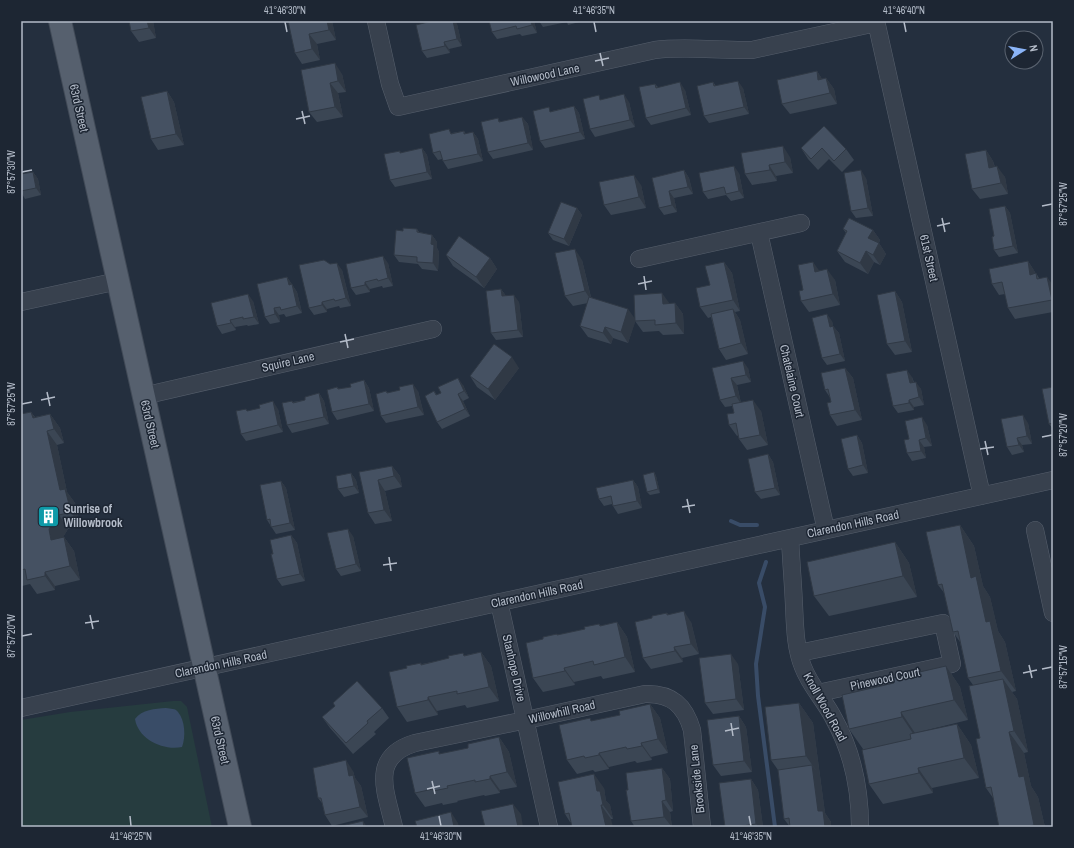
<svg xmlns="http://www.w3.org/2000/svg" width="1074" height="848" viewBox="0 0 1074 848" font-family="'Archivo Narrow',sans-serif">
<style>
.green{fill:#263c3f}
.water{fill:#394c67}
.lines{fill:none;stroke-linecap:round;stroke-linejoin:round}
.stream{stroke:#394c67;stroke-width:4}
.minor-casing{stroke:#565f6c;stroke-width:18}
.major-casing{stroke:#414a57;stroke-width:24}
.minor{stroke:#38414e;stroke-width:17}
.major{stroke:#56606e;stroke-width:22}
.wall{fill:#3b4654}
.shaded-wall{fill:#303945}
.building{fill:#455162;stroke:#303945}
.ticks{fill:none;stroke:#b4bcc9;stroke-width:1.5}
.labels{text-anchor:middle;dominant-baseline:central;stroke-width:3;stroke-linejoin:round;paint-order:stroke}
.street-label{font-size:12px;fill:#b4bcc9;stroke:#1d2633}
.poi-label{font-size:12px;font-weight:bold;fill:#b4bcc9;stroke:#1d2633;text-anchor:start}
.neatline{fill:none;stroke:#b4bcc9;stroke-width:1.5}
.ticks-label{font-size:10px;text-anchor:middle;fill:#b4bcc9}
</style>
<rect width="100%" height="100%" fill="#242f3e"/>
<path class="green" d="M173 701H181L187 707 212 827H21V720L70 712Z"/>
<path class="water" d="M166 708C171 709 175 708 178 712 185 720 186 737 182 747 163 751 138 739 135 719 142 709 155 709 166 708Z"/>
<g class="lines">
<path class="stream" d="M731 521 740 525H757
M766 562 759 583 765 607 756 664 758 696 775 827"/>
<defs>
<path id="minor" d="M376 21 390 84 398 107 655 50C688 46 720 51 752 50L876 23
M876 21 982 496
M759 233 826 530
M639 259 801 223
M21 302 118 281
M143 396 433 329
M1035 530 1053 613
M790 538C791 560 793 582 794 605 795 626 795 647 803 667 810 686 825 701 834 719 853 753 860 789 860 827
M499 602 549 827
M799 653 943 623 952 664 818 693
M21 708 1053 480
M394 827C386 792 369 757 415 743L526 720 645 694C672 693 685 706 692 730L702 827"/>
<path id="major" d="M60 21 240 827"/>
</defs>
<use href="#minor" class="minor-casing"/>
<use href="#major" class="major-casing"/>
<use href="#minor" class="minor"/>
<use href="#major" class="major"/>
</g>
<path class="wall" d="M129 21H153L156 38 139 42 131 31Z
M288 21H332L336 40 317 44 320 60 302 64 295 53Z
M534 21 537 33 522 36 520 34 497 39 492 32Z
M539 21H583L568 25 567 22 543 27Z
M457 24 462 46 449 49 450 53 427 58 422 51Z
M301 70 342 74 346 92 338 93 343 117 317 122 309 112Z
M817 71 822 79 826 78 834 89 837 104 790 114 782 104Z
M713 82 716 86 743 88 749 114 709 123 704 116Z
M655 84 658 87 685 90 691 115 651 125 646 118Z
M167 91 174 102 184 145 158 150 151 139Z
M602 99 629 102 635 127 595 137 590 129Z
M574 106 579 113 585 139 545 148 540 141 552 111Z
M522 117 528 124 533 150 493 159 488 152 498 118 500 122Z
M824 126 846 149 854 160 842 172 829 159 818 170 808 159 801 148Z
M464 131 466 134 473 132 478 139 483 161 448 169 443 161 442 159 438 160 433 153 452 133Z
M422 148 427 155 432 179 395 187 390 180 401 153Z
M986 150 993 161 995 167 1005 177 1008 194 980 199 972 189Z
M790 157 793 173 776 176 777 181 752 185 745 174Z
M684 170 689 178 693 194 674 198 677 212 664 215 659 208 652 178Z
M33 172 38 179 41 195 25 199 21 192V174Z
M739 173 744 198 731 201 726 195 708 199 703 192Z
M866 178 873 216 856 218 851 211Z
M641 185 646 208 611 215 604 205Z
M1005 206 1010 213 1018 253 999 257 994 250V236Z
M577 208 582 215 569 246 553 240 548 233Z
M417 229 419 232 432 235 437 242V248L439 252 438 271 422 269 418 264 399 262 394 255 403 231Z
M843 229 873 230 880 240 879 243 886 254 880 265 874 262 868 274 845 262 837 251 846 233Z
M446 255 490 258 497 269 484 288 453 266Z
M582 260 591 297 635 319 670 304 675 303 683 314 684 334 663 335 659 331 643 332 635 321 628 343 613 338 611 344 588 337 580 326 588 303 573 306 565 296Z
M1028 261 1035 272V274L1036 273 1039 278 1053 285V312L1015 319 1008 308 1005 294 999 295 992 284Z
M724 262 732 273 740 311 735 312 740 320 748 354 726 360 719 349 711 317 708 318 700 307 710 285Z
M388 263 393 286 383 288 382 286 370 289V292L356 295 351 288Z
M330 264 342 270 351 306 340 308 339 306 327 309V312L314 315 309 308Z
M819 271 835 280 840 305 809 312 801 301 803 290Z
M287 277 297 292 302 313 286 317 284 314 279 315 280 322 270 324 265 317Z
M501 289 506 296 519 302 523 337 496 340 491 333Z
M895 291 902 302 912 352 895 355 887 344Z
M253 301 259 324 248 326 247 325 235 327 236 330 222 334 217 326Z
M832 321 833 326 839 333 845 361 827 365 822 358Z
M519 368 495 400 477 387 470 376Z
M712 368H748L751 382 737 385 741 403 761 411 768 445 747 450 739 439V435L737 436 729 425 734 413 732 406 725 407 720 400Z
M845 368 853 378 862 420 837 426 830 415 831 402V399L825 390Z
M912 377 914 382 921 389 924 405 914 407V410L898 413 893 406Z
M364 380 369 388 374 411 337 420 332 412 337 387 339 389 351 387Z
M463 385 469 398 463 401 470 416 442 429 437 422 434 391 437 395Z
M1053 387V429L1049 424Z
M400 390 418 391 424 415 386 423 381 416 386 391 388 393Z
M319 393 324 401 329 424 292 433 287 425 293 402 305 400Z
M278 409 283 432 246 441 241 434 248 411Z
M31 412 35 417 50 414 60 428 64 443 57 445 67 492 75 503 80 526 68 529 63 537H64L74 551 80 580 55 586V590L37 594 30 584 22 586 21 585V414Z
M1028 423 1032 444 1022 445 1024 452 1012 455 1007 447Z
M927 425 932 446 924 447 926 458 912 461 907 453 909 439Z
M857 435 862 443 868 473 853 476 848 469Z
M768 454 773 462 780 495 761 499 755 492Z
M392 466 400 476 402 487 385 491 392 521 375 524 368 513 359 472Z
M654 472 656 476 660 493 650 495 647 492Z
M351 473 356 480 359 493 344 497 338 489Z
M633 480 638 487 642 508 618 514 613 506 612 504 604 506 599 499Z
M281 481 286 488 295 530 276 534 267 520Z
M960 525 974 546 983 586 990 597 998 631 1005 642 1016 691 1012 692 1017 699 1028 752 1024 753 1031 786 1038 797 1045 827H999L993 798 986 788 980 738 973 685 968 678 960 642 953 632 945 594 938 585Z
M291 535 297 543 305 581 282 586 277 579 273 554Z
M353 536 361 571 341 576 336 569Z
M895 542 909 563 917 597 829 616 814 596Z
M667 613 668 614 691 622 699 654 682 658 683 662 651 669 643 658 652 618Z
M617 622 627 637 635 672 603 679 601 676 574 682 575 685 543 692 533 678 543 639 557 634 558 635 585 629 599 624 601 626Z
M481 652 491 666 499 701 467 708 465 705 437 711 438 715 407 722 397 707 407 668 422 664Z
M738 664 744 710 713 714 705 703Z
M946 666 960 687 968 720 915 733 957 724 971 745 979 778 932 788 933 793 883 804 869 784 863 749 849 729 894 683Z
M799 703 813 723 825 813 831 822V827H790L784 819 778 770 771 760Z
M650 704 660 718 668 753 651 757 652 760 637 763 635 761 609 767V769L595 772 593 770 577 774 567 760 592 721 620 715Z
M382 708 389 718 374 732 376 734 353 754 330 728 322 717Z
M739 716 746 727 752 772 721 776 713 765Z
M499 737 509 752 517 787 500 790V793L485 796 484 795 457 801 458 802 443 805 442 803 425 807 415 793 441 754 468 748Z
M662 768 670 779 673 811 670 812 672 827H635L631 821 628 790Z
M353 771 355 778 361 786 368 817 332 826 325 815 322 803 318 798Z
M751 779 758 790 763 827H725Z
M604 788 606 801 610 805 613 819 570 822 565 814Z"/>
<path class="shaded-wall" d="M147 21H153L156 38 149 28Z
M327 21H332L336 40 329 30Z
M453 21H456L457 24 462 46 457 39Z
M531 21H534L537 33 532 25Z
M309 34 317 44 320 60 312 49Z
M444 42 449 49 450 53 445 46Z
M335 63 342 74 346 92 338 81Z
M817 71 824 82 818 80Z
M826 78 834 89 837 104 830 93Z
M738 81 743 88 749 114 744 107Z
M680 82 685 90 691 115 686 108Z
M330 83 338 93 343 117 335 107Z
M167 91 174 102 184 145 176 134Z
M624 94 629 102 635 127 630 120Z
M21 103 23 116 21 113Z
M574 106 579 113 585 139 580 132Z
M522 117 528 124 533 150 528 143Z
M473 132 478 139 483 161 478 154Z
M783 146 790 157 793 173 785 162Z
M422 148 427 155 432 179 427 172Z
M986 150 993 161 997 179 989 168Z
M769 165 776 176 777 181 770 170Z
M734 166 739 173 744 198 739 191Z
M997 166 1005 177 1008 194 1001 183Z
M684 170 689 178 693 194 688 187Z
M861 170 866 178 873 216 868 208Z
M33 172 38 179 41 195 36 188Z
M634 175 641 185 646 208 639 197Z
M669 191 674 198 677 212 672 205Z
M1005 206 1010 213 1018 253 1013 246Z
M577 208 582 215 569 246 564 239Z
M873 230 880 240 876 248 868 238Z
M432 235 437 242V248L439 252 438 271 433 263 431 244Z
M879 243 886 254 880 265 873 255Z
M575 249 582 260 592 302 585 291Z
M866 251 874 262 868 274 860 263Z
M383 256 388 263 393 286 388 278Z
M490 258 497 269 484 288 476 277Z
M1028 261 1035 272 1038 285 1030 275Z
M724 262 732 273 740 311 733 300Z
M813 262 821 273 815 272Z
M337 263 342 270 351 306 346 298Z
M827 269 835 280 840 305 833 294Z
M287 277 297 292 302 313 297 306 289 285Z
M1047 277 1053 285V301L1052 300Z
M365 282 370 289V292L365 285Z
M501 289 506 296H502Z
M895 291 902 302 912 352 905 341Z
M662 293 670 304H663Z
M248 294 253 301 259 324 254 317Z
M514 295 519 302 523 337 518 330Z
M322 302 327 309V312L322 305Z
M675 303 683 314 684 334 676 323Z
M274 308 279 315 280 322 275 314Z
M628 309 636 320 628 343 621 332Z
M733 309 740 320 748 354 741 343Z
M827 314 832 321 835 334 830 327Z
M230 320 235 327 236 330 231 323Z
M833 326 839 333 845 361 840 354Z
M605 327 613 338 611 344 603 333Z
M512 357 519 368 495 400 488 389Z
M743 361 748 368 751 382 746 375Z
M845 368 853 378 862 420 855 410Z
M907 370 912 377 915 390 910 383Z
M458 378 463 385 469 398 464 391Z
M731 378 737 385 741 404 736 396Z
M364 380 369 388 374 411 369 404Z
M916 382 921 389 924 405 919 397Z
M413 384 418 391 424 415 418 407Z
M319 393 324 401 329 424 324 417Z
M458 394 463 401 470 416 465 409Z
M753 400 761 411 768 445 760 435Z
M909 400 914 407V410L909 403Z
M273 401 278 409 283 432 278 425Z
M31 412 41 426 33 418Z
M50 414 60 428 64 443 54 429Z
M1023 415 1028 423 1032 444 1027 436Z
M922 417 927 425 932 446 926 438Z
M47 431 57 445 67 492 75 503 80 526 71 512 60 490Z
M857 435 862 443 868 473 863 465Z
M1017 438 1022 445 1024 452 1019 445Z
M919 440 924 447 926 458 921 451Z
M768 454 773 462 780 495 775 488Z
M392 466 400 476 402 487 394 476Z
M654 472 656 476 660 493 658 489Z
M351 473 356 480 359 493 354 486Z
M378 480 385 491 392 521 384 510Z
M633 480 638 487 642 508 637 501Z
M281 481 286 488 295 530 290 523Z
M59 515 68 529 59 544 51 540 49 529Z
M960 525 974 546 983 586 990 597 998 631 1005 642 1016 691 1001 671 971 578Z
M348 529 353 536 361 571 356 564Z
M291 535 297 543 305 581 300 574Z
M64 537 74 551 80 580 70 566Z
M895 542 909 563 917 597 903 576Z
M45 572 55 586V590L45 576Z
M684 611 691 622 699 654 691 644Z
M617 622 627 637 635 672 625 657Z
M674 647 682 658 683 662 675 651Z
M481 652 491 666 499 701 489 687Z
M731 654 738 664 744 710 736 699Z
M946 666 960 687 968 720 954 700Z
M564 668 574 682 575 685 565 671Z
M1003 679 1017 699 1028 752 1014 731Z
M428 697 437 711 438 715 428 700Z
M799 703 813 723 820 776 806 756Z
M650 704 660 718 668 753 658 739Z
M901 712 915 733 916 738 902 717Z
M739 716 746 727 752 772 744 761Z
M957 724 971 745 979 778 964 758Z
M1009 732 1024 753 1031 786 1038 797 1045 827H1035L1034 825 1019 777Z
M499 737 509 752 517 787 507 772Z
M641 743 651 757 652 760 642 746Z
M599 753 609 767V769L599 755Z
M346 760 353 771 355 778 361 786 368 817 360 807 349 776Z
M812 765 820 776 825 813 831 822V827H825L818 811Z
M662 768 670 779 673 811 666 800Z
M918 768 932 788 933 793 919 773Z
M594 774 604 788 606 801 610 805 613 819 603 805 597 791Z
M490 776 500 790V793L490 779Z
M751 779 758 790 763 827H758L756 824Z
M662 801 670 812 672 827 664 817Z
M513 804 521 814 523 827H518Z
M601 805 611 819 613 827H606Z
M451 812 458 823 459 827H454Z
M363 821 367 827H364Z"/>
<path class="building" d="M129 21H147L149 28 131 31Z
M288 21H327L329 30 309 34 312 49 295 53Z
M432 21H453L457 39 444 42 445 46 422 51 416 25Z
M489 21H531L532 25 517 29 516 26 492 32Z
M335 63 338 81 330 83 335 107 309 112 301 70Z
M817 71 818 80 826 78 830 93 782 104 777 80Z
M738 81 744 107 704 116 697 86 713 82 714 86Z
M680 82 686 108 646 118 639 87 655 84 656 88Z
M167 91 176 134 151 139 141 97Z
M624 94 630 120 590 129 583 99 599 95 600 100Z
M574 106 580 132 540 141 533 111 549 107 550 112Z
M522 117 528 143 488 152 481 122 498 118 499 122Z
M824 126 846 149 834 161 822 148 811 159 801 148Z
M449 129 451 134 464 131V134L473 132 478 154 443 161 440 151 433 153 429 134Z
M783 146 785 162 769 165 770 170 745 174 741 153Z
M422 148 427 172 390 180 384 154 400 151V153Z
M986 150 989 168 997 166 1001 183 972 189 965 154Z
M734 166 739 191 726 194 724 187 703 192 699 173Z
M684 170 688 187 669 191 672 205 659 208 652 178Z
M861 170 868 208 851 211 844 173Z
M33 172 36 188 21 191V174Z
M634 175 639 197 604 205 599 182Z
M561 202 577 208 564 239 548 233Z
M1005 206 1013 246 994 250 992 237 994 236 989 209Z
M849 218 873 230 868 238 879 243 873 255 866 251 860 263 837 251 847 231 843 229Z
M403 228 417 229V232L432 235 431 244 434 245 433 263 417 262V257L394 255 396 230 403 231Z
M459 236 490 258 476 277 446 255Z
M575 249 585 291 565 296 555 253Z
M383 256 388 278 378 281 377 279 365 282V285L351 288 346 264Z
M324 260 330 264 337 263 346 298 335 301 334 299 322 302V305L309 308 299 265Z
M1028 261 1030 275 1036 273 1037 279 1047 277 1052 300 1008 308 1002 282 992 284 989 269Z
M724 262 733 300 700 307 696 288 710 285 705 266Z
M813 262 815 272 827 269 833 294 801 301 799 291 803 290 798 265Z
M287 277 289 285 292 284 297 306 281 310 280 307 274 308 275 314 265 317 257 284Z
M501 289 502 296 514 295 518 330 491 333 486 291Z
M895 291 905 341 887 344 877 295Z
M662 293 663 304 675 303 676 323 655 325V320L635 321 634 295Z
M248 294 254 317 243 319V317L230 320 231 323 217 326 211 303Z
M589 297 628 309 621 332 605 327 603 333 580 326Z
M733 309 741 343 719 349 711 314Z
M827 314 830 327 833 326 840 354 822 358 812 318Z
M494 344 512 357 488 389 470 376Z
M743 361 746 375 731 378 736 396 720 400 712 368Z
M845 368 855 410 830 415 827 403 831 402 828 389 825 390 821 373Z
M907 370 910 383 916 382 919 397 909 400V403L893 406 886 374Z
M458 378 464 391 458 394 465 409 437 422 425 396 434 391 436 395 441 393 438 387Z
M364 380 369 404 332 412 327 390 337 387 338 389 351 387 350 384Z
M413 384 418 407 381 416 376 394 386 391 387 393 400 390 399 387Z
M1053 387V423L1049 424 1042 389Z
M319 393 324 417 287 425 282 403 292 401 293 403 305 400V397Z
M753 400 760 435 739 439 736 423 729 425 727 414 734 413 732 404Z
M273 401 278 425 241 434 236 411 246 409 247 411 260 408 259 405Z
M31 412 33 418 50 414 54 429 47 431 60 490 65 489 71 512 59 515 49 529 51 540 64 537 70 566 45 572V576L27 580 25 569 21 570V414Z
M1023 415 1027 436 1017 438 1019 445 1007 447 1001 419Z
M922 417 926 438 919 440 921 451 907 453 904 440 909 439 905 421Z
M857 435 863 465 848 469 841 439Z
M768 454 775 488 755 492 748 459Z
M392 466 394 476 378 480 384 510 368 513 359 472Z
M654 472 658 489 647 492 643 475Z
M351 473 354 486 338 489 336 476Z
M633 480 637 501 613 506 611 496 599 499 596 488Z
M281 481 290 523 271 527 270 519 267 520 260 485Z
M960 525 971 578 976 576 986 622 990 621 1001 671 968 678 958 631 953 632 942 584 938 585 926 532Z
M348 529 356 564 336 569 327 533Z
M291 535 300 574 277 579 271 554H273L270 540Z
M895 542 903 576 814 596 807 562Z
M684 611 691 644 674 647 675 651 643 658 635 622 652 618V616L667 613V615Z
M617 622 625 657 594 665 593 661 564 668 565 671 533 678 526 643 543 639V637L557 634V635L585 629 584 627 599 624 600 626Z
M481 652 489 687 457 694V691L428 697V700L397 707 389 672 407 668 406 666 421 663V665L449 658 448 656 463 653 464 656Z
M731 654 736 699 705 703 699 658Z
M946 666 954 700 901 712 902 717 849 729 842 695 894 683 893 678Z
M1003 679 1014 731 1009 732 1019 777 1024 776 1034 825 1030 826V827H999L991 787 986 788 976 739 980 738 969 686Z
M357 681 382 708 367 721 368 723 346 743 322 717 335 706 333 703Z
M799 703 806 756 771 760 765 707Z
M650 704 658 739 641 743 642 746 627 749 626 747 599 753V755L585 758 584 756 567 760 559 725 590 718 591 721 620 715 619 711Z
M739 716 744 761 713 765 707 720Z
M957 724 964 758 918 768 919 773 869 784 862 750 911 739 910 734Z
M499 737 507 772 490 776V779L475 782V780L447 786 448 788 433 791V789L415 793 407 758 439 751V754L468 748V744Z
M346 760 349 776 353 775 360 807 325 815 321 798H318L313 768Z
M812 765 818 811H823L825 827H790L789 818 784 819 778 770Z
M662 768 666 800 662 801 664 817 631 821 626 790H628L626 773Z
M594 774 597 791H600L603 805H601L606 827H572L569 813 565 814 558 782Z
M751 779 756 824 735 827H725L719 783Z
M513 804 518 827H485L481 811Z
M451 812 454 827H417L415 821Z
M363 821 364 827H337Z"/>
<path class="ticks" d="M285 22 287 32M594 22 596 32M904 22 906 32M600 53 603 66M595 61 609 58M302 111 305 124M296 119 310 116M22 172 32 170M1042 206 1052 204M942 218 945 232M937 226 950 223M644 276 646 290M638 284 652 281M345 334 348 348M340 342 354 339M47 392 50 406M41 400 55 397M22 404 32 402M1042 437 1052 435M985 441 988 455M980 449 994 447M687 499 690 513M682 507 695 505M389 557 391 571M383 565 397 563M90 615 93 629M85 623 99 621M22 636 32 634M1029 665 1032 678M1042 669 1052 667M1023 673 1037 670M731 723 733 736M725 731 739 728M432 781 435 794M427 789 440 786M130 816 131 826M439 816 441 826M749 816 751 826"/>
<defs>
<symbol id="building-square" viewBox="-11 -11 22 22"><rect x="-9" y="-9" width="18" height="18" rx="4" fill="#0f9aa8" stroke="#1d2633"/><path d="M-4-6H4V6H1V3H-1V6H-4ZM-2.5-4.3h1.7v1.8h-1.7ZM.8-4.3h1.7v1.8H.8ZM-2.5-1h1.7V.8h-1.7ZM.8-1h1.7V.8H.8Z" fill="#fff"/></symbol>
</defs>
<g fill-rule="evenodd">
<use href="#building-square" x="36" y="504" width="25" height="25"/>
</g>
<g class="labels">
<g class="street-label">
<text transform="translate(545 75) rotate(-12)">Willowood Lane</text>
<text transform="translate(79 108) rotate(77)">63rd Street</text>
<text transform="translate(929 258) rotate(77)">61st Street</text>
<text transform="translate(288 362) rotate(-13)">Squire Lane</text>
<text transform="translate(792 381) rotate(77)">Chatelaine Court</text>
<text transform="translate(150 424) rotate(77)">63rd Street</text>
<text transform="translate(853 524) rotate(-12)">Clarendon Hills Road</text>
<text transform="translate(537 594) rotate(-12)">Clarendon Hills Road</text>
<text transform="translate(221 664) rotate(-12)">Clarendon Hills Road</text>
<text transform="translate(514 668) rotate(77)">Stanhope Drive</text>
<text transform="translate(885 679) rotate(-12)">Pinewood Court</text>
<text transform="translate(825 707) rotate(61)">Knoll Wood Road</text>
<text transform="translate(562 712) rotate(-13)">Willowhill Road</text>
<text transform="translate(220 740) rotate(77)">63rd Street</text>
<text transform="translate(697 779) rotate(-96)">Brookside Lane</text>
</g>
<g class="poi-label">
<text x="64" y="509">Sunrise of<tspan x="64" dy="14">Willowbrook</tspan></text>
</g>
</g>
<rect width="1074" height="848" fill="none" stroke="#1d2633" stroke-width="44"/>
<g transform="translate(1024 50) rotate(79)"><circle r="19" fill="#1d2633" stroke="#59626f"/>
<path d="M0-3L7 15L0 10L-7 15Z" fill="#8ab4f8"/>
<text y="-6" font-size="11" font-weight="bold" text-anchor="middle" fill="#b4bcc9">N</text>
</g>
<rect x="22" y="22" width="1030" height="804" class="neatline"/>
<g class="ticks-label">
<text x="285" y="14">41°46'30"N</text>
<text x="594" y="14">41°46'35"N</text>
<text x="904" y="14">41°46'40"N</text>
<text transform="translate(11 172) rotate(-90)" y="4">87°57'30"W</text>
<text transform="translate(1063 204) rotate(-90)" y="4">87°57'25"W</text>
<text transform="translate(11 404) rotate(-90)" y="4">87°57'25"W</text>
<text transform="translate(1063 435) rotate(-90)" y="4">87°57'20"W</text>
<text transform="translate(11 636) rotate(-90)" y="4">87°57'20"W</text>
<text transform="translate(1063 667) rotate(-90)" y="4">87°57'15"W</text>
<text x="131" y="840">41°46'25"N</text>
<text x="441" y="840">41°46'30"N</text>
<text x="751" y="840">41°46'35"N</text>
</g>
</svg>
